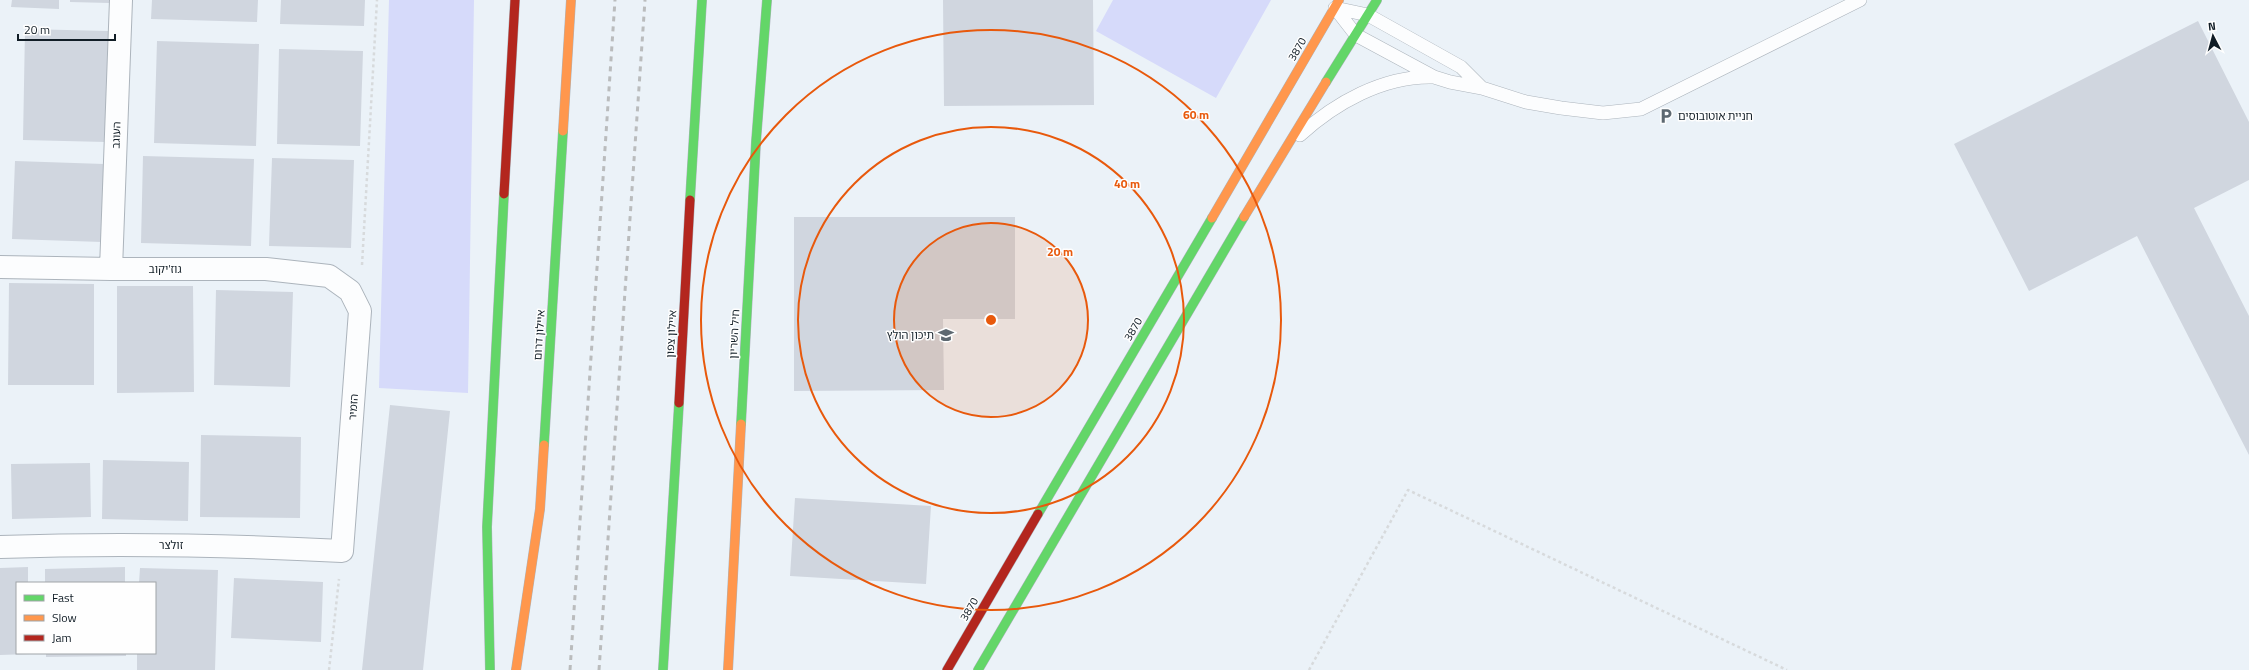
<svg xmlns="http://www.w3.org/2000/svg" width="2249" height="670" viewBox="0 0 2249 670" font-family="'Titillium Web','Noto Sans Hebrew',sans-serif">
<style>
.green{fill:#d6dafa}
.building{fill:#d0d6df}
.lines{fill:none;stroke-linecap:round;stroke-linejoin:round}
.lane-casing{stroke:#acb4bc;stroke-width:14}
.street-casing{stroke:#acb4bc;stroke-width:24}
.fast-casing{stroke:#acb4bc;stroke-width:10}
.slow-casing{stroke:#acb4bc;stroke-width:10}
.jam-casing{stroke:#acb4bc;stroke-width:10}
.path{stroke:#d7dadc;stroke-width:2.5;stroke-dasharray:3 3;stroke-linecap:butt}
.lane{stroke:#fcfdfe;stroke-width:13}
.street{stroke:#fcfdfe;stroke-width:22}
.fast{stroke:#63d668;stroke-width:9}
.slow{stroke:#ff974d;stroke-width:9}
.jam{stroke:#b3261e;stroke-width:9}
.rail{stroke:#babcbd;stroke-width:3;stroke-dasharray:5 5;stroke-linecap:butt}
.ring{fill:none;stroke:#e8590c;stroke-width:2}
.labels{text-anchor:middle;dominant-baseline:central;stroke-width:3;stroke-linejoin:round;paint-order:stroke}
.street-label{font-size:11px;fill:#111d26;stroke:#fefefe}
.poi-label{font-size:11px;fill:#111d26;stroke:#fefefe;text-anchor:start}
.centre{fill:#e8590c;stroke:#fefefe;stroke-width:2}
.ring-label{font-size:12px;text-anchor:middle;font-weight:bold;fill:#e8590c;stroke:#fefefe;stroke-width:3;stroke-linejoin:round;paint-order:stroke}
</style>
<rect width="100%" height="100%" fill="#ebf2f8"/>
<path class="green" d="M389 0H474L468 393 379 388Z
M1113 0H1271L1216 98 1096 31Z"/>
<path class="building" d="M12 0H59V9L11 7Z
M70 0H109V3L70 2Z
M152 0H258L257 22 151 19Z
M281 0H365L364 26 280 24Z
M943 0H1093L1094 105 944 106Z
M2198 21 2249 122V180L2194 208 2249 316V455L2137 236 2029 291 1954 144Z
M25 29 109 31 106 142 23 140Z
M157 41 259 44 256 146 154 143Z
M279 49 363 51 360 146 277 144Z
M143 156 254 159 251 246 141 243Z
M272 158 354 160 351 248 269 246Z
M15 161 104 164 102 242 12 239Z
M794 217H1015V319H943L944 390 794 391Z
M9 283 94 284V385H8Z
M117 286H193L194 392 117 393Z
M216 290 293 292 290 387 214 385Z
M390 405 450 411 423 670H362Z
M201 435 301 437 300 518 200 517Z
M103 460 189 462 188 521 102 519Z
M90 463 91 517 12 519 11 464Z
M795 498 931 506 926 584 790 576Z
M28 567V583H17V653L30 654 0 655V568Z
M125 567V583H45V569Z
M140 568 218 570 215 670H137V653H155V583H139Z
M234 578 323 582 321 642 231 638Z
M46 653H126V656L46 657Z"/>
<g class="lines">
<defs>
<path id="lane" d="M1335 8 1356 35 1434 77 1450 82 1482 88 1526 102 1561 108 1603 113 1641 109 1860 0
M1335 8 1368 15 1461 67 1482 88
M1300 135C1335 103 1383 76 1432 77"/>
<path id="street" d="M0 267 111 269H266L329 276 350 291 360 311 342 551C228 545 114 543 0 547
M111 269 121 0"/>
<path id="fast" d="M1326 82 1377 0
M690 200 702 0
M741 424 756 142 767 0
M544 445 563 131
M1038 514 1212 218
M490 670 487 527 504 194
M663 670 679 403
M978 670 1244 217"/>
<path id="slow" d="M563 131 571 0
M1244 217 1326 82
M1212 218 1339 0
M516 670 540 509 544 445
M728 670 741 424"/>
<path id="jam" d="M504 194 515 0
M679 403 690 200
M947 670 1038 514"/>
</defs>
<use href="#lane" class="lane-casing"/>
<use href="#street" class="street-casing"/>
<use href="#fast" class="fast-casing"/>
<use href="#slow" class="slow-casing"/>
<use href="#jam" class="jam-casing"/>
<path class="path" d="M362 265 377 0
M329 670 339 579
M1309 670 1408 490 1787 670"/>
<use href="#lane" class="lane"/>
<use href="#street" class="street"/>
<use href="#fast" class="fast"/>
<use href="#slow" class="slow"/>
<use href="#jam" class="jam"/>
<path class="rail" d="M570 670 615 0
M599 670 645 0"/>
</g>
<circle cx="991" cy="320" r="97" fill="#e8590c" fill-opacity=".12"/>
<g class="ring">
<circle cx="991" cy="320" r="97"/>
<circle cx="991" cy="320" r="193"/>
<circle cx="991" cy="320" r="290"/>
</g>
<defs>
<symbol id="parking-bare" viewBox="-9 -9 18 18"><path d="M-3.5-5.5H1a3.5 3.5 0 0 1 0 7H-1V5.5H-3.5ZM-1-3.4V-.6H.8a1.4 1.4 0 0 0 0-2.8Z" fill="#5d6870" stroke="#fefefe" stroke-width="2.5" paint-order="stroke"/></symbol>
<symbol id="school-bare" viewBox="-9 -9 18 18"><path d="M0-5L7-2L0 1L-7-2ZM-4 1L0 2.5L4 1V4Q0 6-4 4Z" fill="#5d6870" stroke="#fefefe" stroke-width="2.5" paint-order="stroke"/></symbol>
</defs>
<g fill-rule="evenodd">
<use href="#parking-bare" x="1655" y="105" width="22" height="22"/>
<use href="#school-bare" x="935" y="324" width="22" height="22"/>
</g>
<g class="labels">
<g class="street-label">
<text transform="translate(1297 49) rotate(-60)">3870</text>
<text transform="translate(116 135) rotate(-88)">העוגב</text>
<text x="165" y="269">גוז'יקוב</text>
<text transform="translate(1133 329) rotate(-60)">3870</text>
<text transform="translate(671 334) rotate(-87)">איילון צפון</text>
<text transform="translate(734 334) rotate(-87)">חיל השריון</text>
<text transform="translate(539 335) rotate(-86)">איילון דרום</text>
<text transform="translate(353 407) rotate(-86)">הזמיר</text>
<text x="171" y="545">זולצר</text>
<text transform="translate(969 609) rotate(-60)">3870</text>
</g>
<g class="poi-label">
<text x="1678" y="116">חניית אוטובוסים</text>
<text x="934" y="335" text-anchor="end">תיכון הולץ</text>
</g>
</g>
<circle cx="991" cy="320" r="6" class="centre"/>
<g class="ring-label">
<text x="1196" y="119">60 m</text>
<text x="1127" y="188">40 m</text>
<text x="1060" y="256">20 m</text>
</g>
<rect x="16" y="582" width="140" height="72" fill="#fefefe" stroke="#9fa4a8"/>
<rect x="24" y="595" width="20" height="6" fill="#63d668" stroke="#9fa4a8"/>
<text x="52" y="602" font-size="12" fill="#111d26">Fast</text>
<rect x="24" y="615" width="20" height="6" fill="#ff974d" stroke="#9fa4a8"/>
<text x="52" y="622" font-size="12" fill="#111d26">Slow</text>
<rect x="24" y="635" width="20" height="6" fill="#b3261e" stroke="#9fa4a8"/>
<text x="52" y="642" font-size="12" fill="#111d26">Jam</text>
<g transform="translate(2213 36) rotate(354)" stroke="#fefefe" stroke-width="3" paint-order="stroke">
<path d="M0-3L7 15L0 10L-7 15Z" fill="#111d26"/>
<text y="-6" font-size="11" font-weight="bold" text-anchor="middle" fill="#111d26">N</text>
</g>
<path d="M18 34v6h97v-6" fill="none" stroke="#111d26" stroke-width="2"/>
<text x="24" y="34" font-size="12" fill="#111d26" stroke="#fefefe" stroke-width="3" paint-order="stroke">20 m</text>
</svg>
